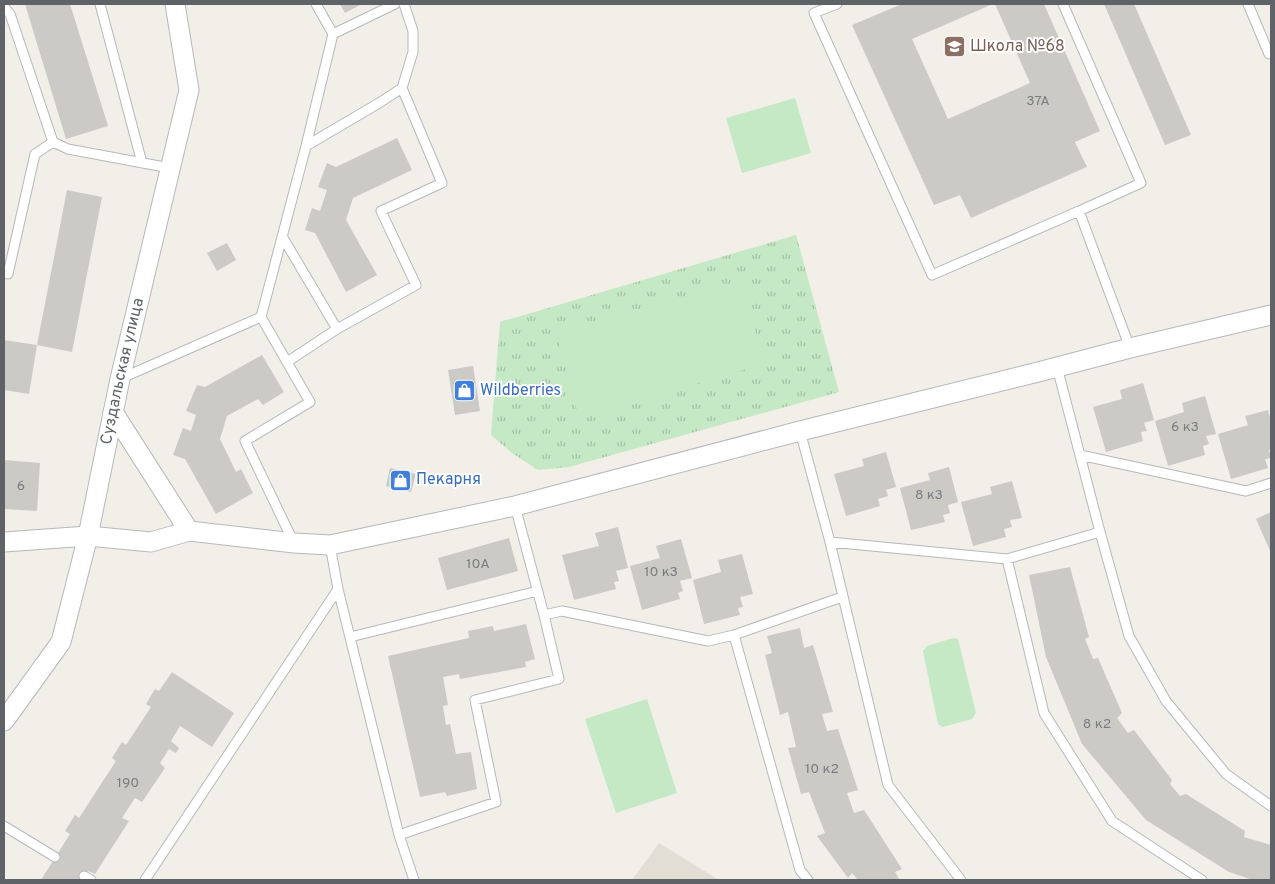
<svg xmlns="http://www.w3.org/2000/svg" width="1275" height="884" viewBox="0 0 1275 884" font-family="Overpass,sans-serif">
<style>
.education{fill:#e1ded6}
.grass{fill:url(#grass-tufts)}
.pitch{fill:#c5e8c5}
.building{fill:#cccac5}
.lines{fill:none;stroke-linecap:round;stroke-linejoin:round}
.service-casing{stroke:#b5b8bc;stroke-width:11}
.minor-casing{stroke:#b5b8bc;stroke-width:21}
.service{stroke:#fff;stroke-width:9}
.minor{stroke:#fff;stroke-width:19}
.labels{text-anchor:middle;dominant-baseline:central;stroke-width:4;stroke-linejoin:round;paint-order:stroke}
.number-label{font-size:14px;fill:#7a7d7f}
.education-label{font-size:16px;fill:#785e54;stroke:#fff;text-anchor:start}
.street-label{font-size:16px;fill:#5f6368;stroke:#fff}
.shop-label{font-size:16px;fill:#366cbe;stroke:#fff;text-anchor:start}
</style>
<defs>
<pattern id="grass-tufts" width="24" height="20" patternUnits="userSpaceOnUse" patternTransform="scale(1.25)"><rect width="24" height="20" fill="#c5e8c5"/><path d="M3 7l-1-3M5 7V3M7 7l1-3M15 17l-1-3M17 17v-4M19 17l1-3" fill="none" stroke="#a3c0a4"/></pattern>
</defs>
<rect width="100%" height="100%" fill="#f1efe8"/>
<path class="education" d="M659 843 719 880H632Z"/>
<path class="grass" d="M796 235 839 392 569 467 538 470 512 453 491 435 500 322Z"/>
<path class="pitch" d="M795 98 811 153 742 173 726 118Z
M742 280 764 364 579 418 557 334Z
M953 638 958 639 976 713 972 719 943 727 938 724 923 651 927 646Z
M647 699 677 793 616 813 585 719Z"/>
<path class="building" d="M25 4H70L108 126 66 139Z
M340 4H362L345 13Z
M902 4H993L912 39 948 119 1030 83 995 4H1044L1100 131 1075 142 1087 167 971 218 960 195 934 205 852 25Z
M1104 4H1134L1191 135 1165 145Z
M397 138 412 170 353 198 346 220 377 275 346 292 315 233 305 230 312 208 320 211 327 190 318 187 327 163 336 167Z
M67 190 102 197 72 352 37 345 29 394 4 390V340L37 345Z
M227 243 236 260 217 271 207 253Z
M262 355 284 392 263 405 258 399 227 416 220 439 236 472 241 469 253 493 216 514 185 459 173 455 183 428 191 431 196 415 186 411 197 385 205 387Z
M473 366 480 411 455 415 448 370Z
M1143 383 1154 420 1144 423 1147 431 1141 432 1143 441 1106 452 1093 407 1122 399 1120 390Z
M1205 396 1216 434 1206 436 1209 444 1203 446 1205 455 1168 466 1155 421 1184 412 1182 403Z
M1268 410 1271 421V449L1269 450 1271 458 1265 459 1268 468 1231 479 1218 434 1248 425 1245 416Z
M886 452 896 487 886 490 888 496 878 499 880 506 846 516 834 474 864 466 862 459Z
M4 460 40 463 37 511 4 509Z
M949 467 958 502 948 505 950 513 943 515 945 522 911 530 900 488 930 480 928 473Z
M390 468 416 474 411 492 386 486Z
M1012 481 1022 518 1010 520 1012 527 1004 529 1006 537 973 546 961 502 992 494 990 487Z
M1271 512V553L1256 519Z
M618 527 628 568 616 571 619 581 614 582 616 589 574 600 562 555 599 546 595 533Z
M509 538 518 571 447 590 438 558Z
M681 539 692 578 680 581 683 591 678 593 680 599 642 610 630 566 660 558 656 546Z
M742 554 753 594 740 597 743 607 738 608 740 615 704 624 693 580 721 572 718 560Z
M1070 567 1089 637 1085 639 1093 659 1098 658 1122 713 1117 718 1128 733 1134 730 1172 780 1170 784 1180 796 1186 794 1245 831 1244 837 1271 845V880H1253L1229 872 1146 820 1082 744 1046 657 1029 575Z
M526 624 535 659 525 662 526 667 460 679 459 674 443 677 448 705 443 706 446 725 450 724 456 754 471 752 477 789 447 796 445 792 420 797 388 656 469 638 468 631 493 626 494 631Z
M800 628 804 648 813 645 833 712 822 714 827 731 838 729 858 790 847 793 854 813 864 810 902 869 895 872 900 880H858L852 873 848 878 817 836 825 833 809 792 801 794 788 748 796 747 788 712 780 715 765 655 772 653 767 636Z
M172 672 234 713 212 747 180 726 171 741 179 748 176 753 169 749 160 763 165 768 142 802 135 798 122 818 129 821 95 874 88 871 81 880H41L70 834 65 831 75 815 79 818 116 761 112 758 122 742 126 745 151 707 146 704 155 689 159 691Z"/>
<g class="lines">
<defs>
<path id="service" d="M100 4 142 163
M837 4 814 13 932 275 1079 211
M1063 4 1141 183 1079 211 1130 348
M1248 4 1269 54
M4 7 10 14 53 142 68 149 170 168
M333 34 395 4
M402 88 413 52V31L404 4
M282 236 337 329
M4 273 8 274 35 154 53 142
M287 362 337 329 416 285 381 211 442 183 402 88 379 103 306 146
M1057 367 1100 532 1129 636 1166 701 1226 774 1271 806
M122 378 261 317
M800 431 830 542 888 785 961 880
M1080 455 1246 491 1271 483
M515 506 544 615 562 611 708 641 734 635 800 870 808 880
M830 542 1007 559 1100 532
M294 543 245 441 310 402 261 317 306 146 333 34 316 4
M330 545 338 589 399 835 414 880
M1007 559 1044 713 1112 821 1202 880
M734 635 842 597
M350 637 538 591
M4 826 55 857
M399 835 496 802 475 700 559 679 544 615
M84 876 91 880
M145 880 338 589"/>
<g id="minor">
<path d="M113 412 189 531"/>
<path d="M4 542 88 536 151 542 189 531 294 543 330 545 515 506 800 431 1042 371 1130 348 1271 315"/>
<path id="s1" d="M4 721 61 642 88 536 120 379 189 90 175 4"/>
</g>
</defs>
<use href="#service" class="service-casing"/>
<use href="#minor" class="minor-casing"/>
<use href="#service" class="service"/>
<use href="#minor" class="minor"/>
</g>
<defs>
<symbol id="school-square" viewBox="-11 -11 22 22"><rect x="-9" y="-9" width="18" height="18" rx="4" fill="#8d6e63" stroke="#fff"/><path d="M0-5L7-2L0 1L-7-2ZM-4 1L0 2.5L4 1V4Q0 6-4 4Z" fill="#fff"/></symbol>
<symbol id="shop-square" viewBox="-11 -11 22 22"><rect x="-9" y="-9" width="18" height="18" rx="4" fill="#3f7fe0" stroke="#fff"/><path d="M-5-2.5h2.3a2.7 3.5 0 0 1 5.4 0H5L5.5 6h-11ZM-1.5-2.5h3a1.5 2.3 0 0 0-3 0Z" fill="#fff"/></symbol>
</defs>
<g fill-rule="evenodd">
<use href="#school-square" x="942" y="34" width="25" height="25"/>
<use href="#shop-square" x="452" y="378" width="25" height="25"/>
<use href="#shop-square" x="388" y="468" width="25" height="25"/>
</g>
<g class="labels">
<g class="number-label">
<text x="1038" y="101">37А</text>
<text x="1185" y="427">6 к3</text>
<text x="21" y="486">6</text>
<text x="929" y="495">8 к3</text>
<text x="478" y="564">10А</text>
<text x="661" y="572">10 к3</text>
<text x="1097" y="724">8 к2</text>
<text x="822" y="769">10 к2</text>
<text x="128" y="783">190</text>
</g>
<g class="education-label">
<text x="970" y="47">Школа №68</text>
</g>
<g class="street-label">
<text stroke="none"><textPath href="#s1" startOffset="375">Суздальская улица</textPath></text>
</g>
<g class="shop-label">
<text x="480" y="391">Wildberries</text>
<text x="416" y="480">Пекарня</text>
</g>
</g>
<rect width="1275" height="884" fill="none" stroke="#5f6368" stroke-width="10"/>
</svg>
